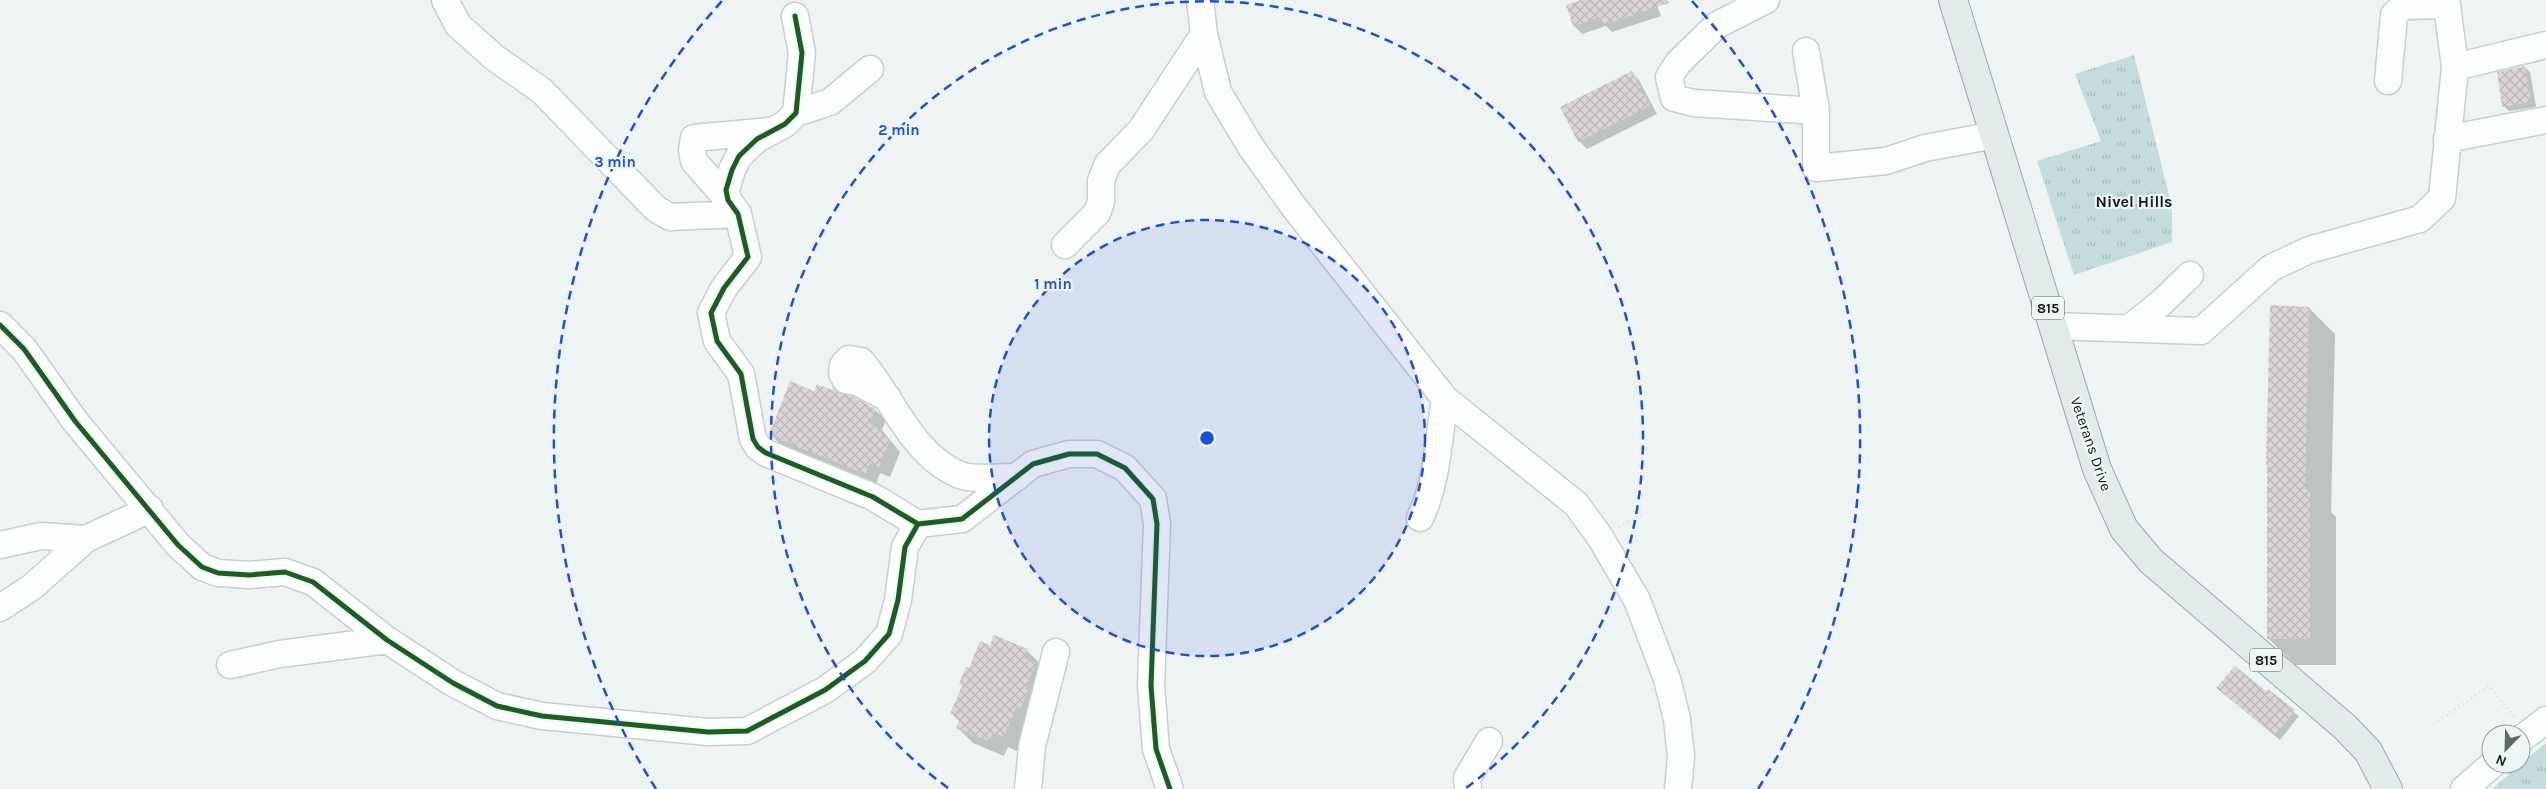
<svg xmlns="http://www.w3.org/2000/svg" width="2546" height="789" viewBox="0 0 2546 789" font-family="Karla,sans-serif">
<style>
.grass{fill:url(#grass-tufts)}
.shadow{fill:#0003}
.building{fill:url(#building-cross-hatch)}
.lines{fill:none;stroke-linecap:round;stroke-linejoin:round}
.minor-casing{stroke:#cacfce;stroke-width:29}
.major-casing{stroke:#97acac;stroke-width:30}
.path{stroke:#dbdddd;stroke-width:3;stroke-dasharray:1 4;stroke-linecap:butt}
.minor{stroke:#fcfdfd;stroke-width:26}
.major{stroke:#e0ebea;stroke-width:28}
.cycleway-casing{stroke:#ecf6f5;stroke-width:8}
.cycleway{stroke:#1b5e20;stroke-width:5}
.ring{fill:none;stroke:#1d4ed8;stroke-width:2.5;stroke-dasharray:9 6}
.labels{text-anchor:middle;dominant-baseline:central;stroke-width:4.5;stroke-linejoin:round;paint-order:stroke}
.shield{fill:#ecf6f5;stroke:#565c5b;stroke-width:1}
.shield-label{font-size:14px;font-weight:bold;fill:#161a19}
.street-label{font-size:15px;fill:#161a19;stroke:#ecf6f5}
.neighbourhood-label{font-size:16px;font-weight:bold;fill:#161a19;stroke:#ecf6f5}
.centre{fill:#1d4ed8;stroke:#ecf6f5;stroke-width:2.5}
.ring-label{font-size:15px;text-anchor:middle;font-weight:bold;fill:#1d4ed8;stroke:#ecf6f5;stroke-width:4.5;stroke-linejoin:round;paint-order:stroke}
</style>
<defs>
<pattern id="grass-tufts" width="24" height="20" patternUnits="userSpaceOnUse" patternTransform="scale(1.25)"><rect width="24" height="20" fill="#c4dcdb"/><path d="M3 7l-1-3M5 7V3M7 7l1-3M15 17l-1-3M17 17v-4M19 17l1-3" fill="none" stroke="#a8bcbb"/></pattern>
<pattern id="building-cross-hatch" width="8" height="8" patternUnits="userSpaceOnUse" patternTransform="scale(1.25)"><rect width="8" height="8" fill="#dbd5da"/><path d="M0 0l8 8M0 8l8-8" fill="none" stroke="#bbb6ba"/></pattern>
</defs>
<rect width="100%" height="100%" fill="#eef4f3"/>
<path class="grass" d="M2134 55 2172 207V242L2074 275 2037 161 2101 141 2075 74Z
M2546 744V789H2492L2542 746Z"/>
<path class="shadow" d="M1585 0H1655L1661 16 1612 32 1606 26 1582 34 1574 26Z
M2525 67 2530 72 2536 107 2509 111 2504 106Z
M1631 72 1639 80 1657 114 1587 149 1579 141Z
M2309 308 2335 334 2331 512 2336 517V665H2295L2268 638Z
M815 392 838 394 875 410 886 420 882 430 900 452 890 477 880 473 876 484 781 445 770 434Z
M995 637 1027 651 1043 666 1019 752 1008 747 1004 756 973 743 958 728 960 722 952 714 970 670 990 647Z
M2223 693H2266L2299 716 2280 740Z"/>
<path class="building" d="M1581 0H1668L1669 3 1603 25 1600 17 1573 26 1566 5Z
M2525 66 2531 102 2502 107 2497 72Z
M1632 71 1650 106 1578 142 1560 107Z
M2270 305 2309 307 2305 489 2310 490V639H2267V465H2266Z
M790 381 814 391 817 384 832 390 833 387 838 392 852 396 876 409 870 424 883 430 881 436 890 440 879 467 870 463 865 474 769 435Z
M994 635 1028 649 1024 658 1036 663 1025 689 1028 691 1020 709 1016 708 1004 737 993 733 989 741 956 728 960 718 950 714 962 686 959 684 966 667 969 668 980 641 990 645Z
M2235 666 2266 691 2268 689 2295 710 2275 735 2216 688Z"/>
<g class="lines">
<defs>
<path id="minor" d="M445 0 458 25 495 58 542 91 656 209 670 217 738 214
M1200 0 1204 34 1218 92 1251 147 1294 207 1445 399 1576 504 1600 537 1637 600 1667 679 1677 719 1681 757 1678 789
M1766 0 1717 25 1678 63 1669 77 1674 98 1694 103 1816 111
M795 16 802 53 796 113 785 124 757 139 739 156 732 170 726 190 728 200 738 214 748 257 724 288 711 313 717 341 741 374 753 439 758 447 766 453 873 497 918 524 962 519 1033 464 1069 454H1097L1125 468 1153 499 1157 524 1151 686 1156 749 1170 789
M1806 51 1816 111V168L1886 161 1925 148 1995 135
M2455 67 2546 45
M2388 81 2394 15 2403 6 2447 5
M796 113 830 102 870 69
M2447 139 2546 120
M728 200 694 161 692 151 694 138 769 131
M1065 245 1097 213 1101 202V181L1107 165 1141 130 1204 34
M0 325 24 349 75 421 178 545 202 567 218 573 249 575 285 572 313 582 387 640 453 683 497 706 542 716 708 732 747 731 825 690 865 661 889 634 898 600 905 547 918 524
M2053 326 2201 331 2271 268 2309 250 2420 219 2442 198 2455 67 2447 5 2444 0
M2131 327 2161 303 2190 275
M888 398 857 382 846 380 842 373 843 365 849 359 861 361C893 398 911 455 960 475 976 481 1000 476 1017 477
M1420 518C1438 480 1438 440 1445 399
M0 545 41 536 86 539 150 509
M0 608 32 587 86 539
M230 665 280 654 387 640
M2521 739 2546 720
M1028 789 1032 746 1056 652
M1468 789 1467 778 1489 741
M2464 789 2493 764"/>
<path id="major" d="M1953 0 2097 469 2124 529 2151 561 2345 727 2368 751 2388 789"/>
</defs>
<use href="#minor" class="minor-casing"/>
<use href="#major" class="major-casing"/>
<path class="path" d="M1619 527 1647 511
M2434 724 2489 686 2514 717"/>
<use href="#minor" class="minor"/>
<use href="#major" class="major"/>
<defs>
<path id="cycleway" d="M795 16 802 53 796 113 785 124 757 139 739 156 732 170 726 190 728 200 738 214 748 257 724 288 711 313 717 341 741 374 753 439 758 447 766 453 873 497 918 524 962 519 1033 464 1069 454H1097L1125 468 1153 499 1157 524 1151 686 1156 749 1170 789
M0 325 24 349 75 421 178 545 202 567 218 573 249 575 285 572 313 582 387 640 453 683 497 706 542 716 708 732 747 731 825 690 865 661 889 634 898 600 905 547 918 524"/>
</defs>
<use href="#cycleway" class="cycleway-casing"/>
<use href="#cycleway" class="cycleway"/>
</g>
<circle cx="1207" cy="438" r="218" fill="#1d4ed8" fill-opacity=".12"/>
<g class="ring">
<circle cx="1207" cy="438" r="218"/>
<path d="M948 788A436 436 0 1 1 1466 788"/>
<path d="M656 789A653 653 0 0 1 722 1M1692 1A653 653 0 0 1 1758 789"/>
</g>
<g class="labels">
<g class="shield">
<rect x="2032" y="296.5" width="32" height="23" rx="4"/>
<rect x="2250" y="648.5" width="32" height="23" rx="4"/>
</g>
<g class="shield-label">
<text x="2048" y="308">815</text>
<text x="2266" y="660">815</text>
</g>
<g class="street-label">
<text transform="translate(2091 444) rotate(71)">Veterans Drive</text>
</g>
<g class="neighbourhood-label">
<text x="2134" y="201">Nivel Hills</text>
</g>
</g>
<circle cx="1207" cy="438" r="8" class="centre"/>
<g class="ring-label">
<text x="899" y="135">2 min</text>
<text x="615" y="167">3 min</text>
<text x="1053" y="289">1 min</text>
</g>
<g transform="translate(2506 749) rotate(203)"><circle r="24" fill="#ecf6f5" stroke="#969e9d"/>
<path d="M0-4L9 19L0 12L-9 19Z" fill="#626665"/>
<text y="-8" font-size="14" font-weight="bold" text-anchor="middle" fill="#161a19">N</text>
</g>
</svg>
